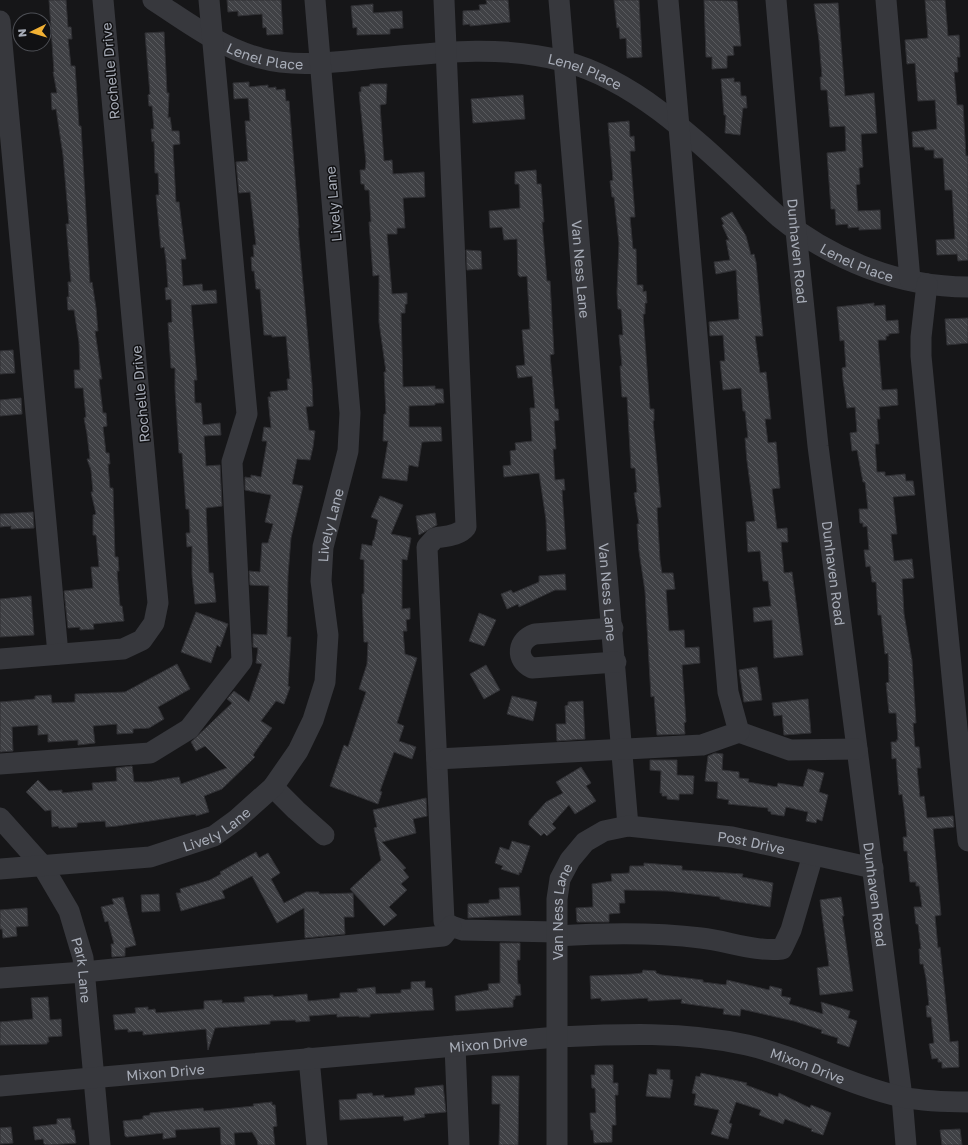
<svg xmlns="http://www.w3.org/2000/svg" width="968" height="1145" viewBox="0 0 968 1145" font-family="'Golos Text',sans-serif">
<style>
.building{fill:url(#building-back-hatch);stroke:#303034}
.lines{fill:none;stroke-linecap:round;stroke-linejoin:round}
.minor{stroke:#37383d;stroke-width:21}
.labels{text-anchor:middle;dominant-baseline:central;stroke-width:3;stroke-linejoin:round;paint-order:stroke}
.street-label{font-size:14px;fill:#a8adb8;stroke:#111113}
</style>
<defs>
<pattern id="building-back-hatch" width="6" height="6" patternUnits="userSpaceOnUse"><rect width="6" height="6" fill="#404145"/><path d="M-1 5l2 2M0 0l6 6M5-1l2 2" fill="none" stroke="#595a5e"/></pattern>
</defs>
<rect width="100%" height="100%" fill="#161618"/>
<path class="building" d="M49 0H66L68 27H71L72 39H68L71 66H75L79 126H81L90 283 92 282 96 308 98 331H95L102 379H99L103 413H106L107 426 103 427 106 453H109L110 464H108L110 488H113L115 557H118L119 571H117L120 606H122L124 621 93 624 94 629 80 630V627L68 628 64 591 93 588 91 567H99L96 535H93V515L96 514 91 492H93L91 470 87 459H90L87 434 84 418 86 417 83 388H75L74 370H80L79 342 74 310H68L67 297H69L68 282H71L66 224H69L63 155 56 109 52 110 51 93H57L53 72H54Z
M227 0H281L283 34 267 35 266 27 263 28 262 14 238 16V11L228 12Z
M486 0H508L510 22 470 26V24L463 25V11L480 10 479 5 487 4Z
M614 0H639L642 57 627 58 626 38 620 39 619 27 617 28Z
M704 0 737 1 741 46H733L734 55 727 56V68L712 69V57H706Z
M925 0H945L948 36 959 35 960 57H957L958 72H954L957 105H963L966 156H968V260L958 261 957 254 937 255 936 240 955 239 952 190H945L943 158H934V150H925L924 147H913L912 132 937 129 935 100 918 101 915 63 907 64 905 40 928 38Z
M838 3 845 96 874 93 877 133 861 134 863 167 859 168 860 184 856 185 858 211 880 210 881 229 859 230V227L848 228V224L836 225 835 209H831L827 153 846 151 845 126 830 127 827 90H821L820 77H822L819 40 814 4Z
M373 4V13L402 11 403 28 390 29V34L357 35V27L353 28 351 6Z
M164 32 167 93H169L168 118 170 117 172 131H179L180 144 173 145V148L176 202H179L186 259H181L183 286 202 284 203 291 216 290 217 303 191 305 197 380H194L195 403H201L203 425 220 423 221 435 204 436 206 466 220 465 222 506 206 508 209 573H213L216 602 195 604 192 575V546L187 547 186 533H190L189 509H186L182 453H179L175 389V368H171L168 323 172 322 171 299 166 300 165 288 168 287 166 260 164 247 161 248 156 195H159L158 173H155L154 141 152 142 151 129H154L152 106H149L148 95 150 94 145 33Z
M734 78V82H740L741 96H746L747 108H743L740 135 725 133 726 115H724L721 79Z
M249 82V87L268 85V88L276 87V90L285 89 286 101H289L299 228H298L312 384 313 406 306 407 309 430 315 431 313 447 310 460 297 459 292 484 303 486 291 538 288 575 287 637H291L288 686 290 687 284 704 276 701 261 721 272 728 253 755 255 757 222 789 204 796 209 812 196 816V814L117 826 106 827 105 821 77 823V827L59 828 58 826 52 827 51 810 45 811 26 792 38 780 49 791 62 790V793L93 790 92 783 117 781 116 768 132 766 134 782H148L179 777 181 784 227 768 205 746 196 751 191 742 232 703 227 699 234 691 249 702 262 664 256 663 258 648 253 647V634L267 635 269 586 250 585 249 571 260 572 262 543H268L273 524 265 522 271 495 245 490V477L251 478V475L261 477 267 441H262L264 427 271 428 268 397H271L270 392 288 390 287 379H290L286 336 272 337V335H264L260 289H256L254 271H252L251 257H254L253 245H256L250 192 239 193 236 162 248 161 245 121H250L248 98 234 99 233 83Z
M370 84H387L386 104 380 105 384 161 392 160 393 174 424 172 425 197 403 198 405 228H397V234H387L392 294 407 293V304H405V313H401L403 387 435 386V389H443L444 403H435V405L409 406V427H441L442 441 422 442 418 467 409 465 407 481 382 478 388 441H383L384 414H386L384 372H386L379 322V275L373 276 369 222H371L369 190H365L364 184H361L360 170H365L366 162 359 92H361V87L370 86Z
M523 95 525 119 473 123 471 99Z
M629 121 630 137 634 136 635 151H630L635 217H630L633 249H636L637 285H643V292L646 291 647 303H645V314H643L650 409H654V421H653L661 507 657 508 660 560 662 573H673L675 589 666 590 669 631 684 630 685 648 699 647 700 663 682 665 686 722 684 723 685 734 657 735 654 696 651 697 645 591 639 551 637 524H639L634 493 637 492 635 468H631L627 397H622L620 366H622L619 335H623L621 309H618L617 292 619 243 614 197H612L610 181 613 180 608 123Z
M536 170 537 184H541L544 222H542L547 281H550L554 354 550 355 555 409H558L559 420 554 421 556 449H553L555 480 564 479 565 490H562L566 549 547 551 546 520 539 473 504 477 503 466 511 465 510 451 516 450 515 443 532 441 530 408H535L532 376 518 378 516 366 525 365 522 330 530 329 527 276 520 277 518 275 517 239 504 240 502 227 490 228 489 211 520 208 519 184H515V172Z
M732 212 746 236 751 255 754 254 756 262 763 336H755L760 373 766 372 771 419H765L768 443 776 442 780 488 772 489 777 529 787 528 788 542H781L784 573 792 572 803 655 774 658 772 620 754 622 753 608 771 606 768 581H763L760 551 748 552 746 522 755 521 747 461 745 438H748L745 411H743L741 388 723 390 720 361H725L723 335 710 336 709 322 739 319 736 270 716 274 714 262 730 260 726 240H729L722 225 724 224 721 218Z
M466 250 481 251 482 269 467 270Z
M874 303V306L885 305 886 321 898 320 899 333 888 334 889 336H886V340H878L882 390 897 389 898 405 879 407 880 419H877L879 444H875L877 472H885V476L905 474 906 481H913L915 495 893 497 897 534H891L894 561 912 559 914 578 902 579 904 614 912 660 916 723H913L915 747H919L921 768H917L920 797 924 796 927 818 953 816 954 827 933 829 941 915 935 916 938 948 940 947 950 1042 958 1041 959 1067 942 1068V1062H938V1058L932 1059 929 1044 934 1043 931 1017H927L926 1006 929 1005 926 978 923 964H920L919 949H921L918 924H916L914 907H922L919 886H916V882H910L907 851H904L903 837H907L904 808 902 794 899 795 896 758 892 759 891 742H897L896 740H898L896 713H889L886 683 889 682 888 653 885 654 881 615H878L876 582H872L870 566 866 567 864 550H869L867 526 863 527V523H860L859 509H868L865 482H863L857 450 852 451 850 433 857 432 855 407 847 408 843 380 842 368 846 367 844 340 840 341 837 307Z
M968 318V343L947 345 945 319Z
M13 350 15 373 0 374V351Z
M21 398 22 414 0 416V400Z
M380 496 403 505 391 534 411 538 407 560 402 559V609L410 608V619L406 620 407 631H403L405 654 417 658 397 723 404 726 399 741 416 747 412 759 394 752 380 791 382 792 378 804 330 786 344 745 348 747 366 692 359 689 367 664 368 642H364L362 594H364V560L360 559 362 544 372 546 373 540H374L378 520 371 517Z
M33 512 34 528 11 529V526L0 527V514Z
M435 513 437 525 419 535 416 516Z
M565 574 566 590H555L519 607 518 604 507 609 501 594 511 590 513 593 539 582V576Z
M31 596 34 635 0 637V599Z
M196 612 228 624 220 647 217 645 211 663 181 652Z
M479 613 496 620 484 646 469 641Z
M177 664 190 689 158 707 164 719 149 728 133 729V733L117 734V724L93 726 95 743 78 745V740L48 742V734L38 735V725L12 727 13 751 0 752V702L35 699V696L51 695 52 703 75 702V694L125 692Z
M486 665 500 690 484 699 470 674Z
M757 667 762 700 744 702 739 670Z
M512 696 537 702 533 721 507 714Z
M808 699 811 733 784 735 782 715 774 716 772 703Z
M583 701 585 739 557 741 556 724H566L565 706 568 705V702Z
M715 753 723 754 722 770 739 772V778L749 779 748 782 777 787 778 783 803 787 808 769 824 773 819 792 828 795 822 821 817 819 816 823 806 821 808 812 786 807 784 816 771 814V812L768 811V808L728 804 729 800 717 798 718 782 705 781 708 756Z
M650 760H677V775L694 776 693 794H679V800L667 799V796H662V793H660L661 771 650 770Z
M581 767 591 783 586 786 596 801 575 814 569 805 552 824 556 828 547 836 544 833 541 836 529 825V821L546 802 563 793 556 782Z
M426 798 427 816 413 819 416 833 382 842 406 868 403 870 409 877 401 884 407 890 389 907 397 915 384 926 350 889 381 860 374 828 377 827 373 810Z
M512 841 530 846 521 873 519 872V875L501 869 503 866 495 863 500 847 509 850Z
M256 852 259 858 268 853 280 873 271 879 284 903 306 892H319V894L353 893 354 917H344L345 934 305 938 304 908 277 923 252 876 222 891 225 898 181 911 176 893H181L180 889 210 880 221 874 220 872Z
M644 863 682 866V870L743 874 742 877 773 883 770 907 720 899V897L668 891 624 890 625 903H619L620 913 609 914V922H577L576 908 593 907 592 884 612 881 611 874 629 873 630 866H644Z
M519 887 521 915 468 918V904L489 903V900L500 899 499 888Z
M159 894 160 911 142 912 141 895Z
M123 897 136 945 125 948V956L112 957 111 944H114L108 921 105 922 101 907 114 904 112 899Z
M841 897 844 916H842L853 991 820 995 817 968 829 966 820 900Z
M25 908H27L28 926 16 927 17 936 3 938 2 929H0V910Z
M500 943H520V960H517L518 984H520L521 995 515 996V999L513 1000V1007L456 1011 455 996 489 990 488 984 500 983Z
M643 970 656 971V973L662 975 703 980V982L726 985 727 980 769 990 770 986 782 989 781 996 791 998 789 1004 823 1014 821 1002 850 1011 848 1018 857 1021 849 1047 837 1043 838 1038 821 1033 822 1030 794 1021 741 1009 740 1016 723 1014 724 1009 681 1003 682 999 648 1001V998L601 1001V998L591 999 590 976 633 974 642 973Z
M425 981V988H432L434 1010 370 1014V1017H359V1016L337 1017V1014L309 1016 310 1021 296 1022 295 1020 270 1021V1024L215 1028 208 1050 206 1029 143 1035V1031L128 1032V1029L115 1030 113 1015 136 1013 135 1008 148 1007V1010L155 1009 156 1013 204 1009V1001L222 1000V1003L245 1002 244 997 273 995V997L307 994 308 1001 340 998V993L358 992 357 989 375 987 376 994 401 993V990L411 989V982Z
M48 997 50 1020 61 1019 62 1036 48 1037 49 1042H47V1044L0 1045V1022L33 1019 31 998Z
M595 1065H613V1083H618V1095H615L616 1125H612V1142L594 1143 593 1130H591L590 1113H596L595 1088H592L591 1075H595Z
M657 1069 670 1070V1079L673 1080 670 1098 646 1096 649 1074 657 1075Z
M701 1073 747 1083 746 1085 778 1097 779 1093 810 1108 811 1105 831 1113 823 1135 811 1131 812 1129 785 1119 783 1124 759 1115 761 1110 736 1102 729 1123 732 1124 728 1139 711 1134 719 1110 694 1105 696 1094 692 1093 696 1076 700 1077Z
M492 1076H519L518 1145H499L500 1104H492Z
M443 1085 446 1112 424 1114 425 1117 404 1121 403 1116 340 1120 339 1100 357 1099V1094L372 1093 373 1096 384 1095V1098L415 1095V1088Z
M272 1102V1105H275L277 1126 273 1127 275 1145H258L257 1140 252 1132 234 1133 235 1145H221L220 1127 175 1130 176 1137 163 1139V1133L127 1137 125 1136 123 1121 143 1119V1116L150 1115V1113L203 1108 204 1111 254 1106 253 1104Z
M70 1118 72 1130H74L76 1143 49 1145 44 1144 43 1139 35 1140 33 1127 57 1124V1119Z
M11 1127 13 1143 0 1144V1128Z
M960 1129 962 1145H942L940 1130Z"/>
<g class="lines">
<g class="minor">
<path id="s1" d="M153 0C187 22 221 48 260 58 295 68 333 62 368 59 433 53 499 44 563 61 647 83 716 160 779 217 832 260 900 287 968 287"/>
<path d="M444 0 466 527C459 536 446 536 435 538L427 547 444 921 451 926 463 930 557 932"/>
<path id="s2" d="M559 0 628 826"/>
<path id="s3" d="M776 0 796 231 818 446 902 1097 906 1145"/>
<path d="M886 0 910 280"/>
<path d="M0 21 58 654"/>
<path d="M927 284 921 337V356L968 841"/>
<path d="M613 628 535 634C517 640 515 660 532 668L616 662"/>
<path d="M0 659 123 649 142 640 154 623 158 603 103 0"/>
<path d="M739 732 790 750 857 749"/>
<path d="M437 759 702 745 739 732 728 692 668 0"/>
<path d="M0 764 150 753 189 729 242 661 232 462 247 414 209 0"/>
<path d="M273 787 296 810 324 835"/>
<path id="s4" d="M0 818 42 865 69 911 83 958 100 1145"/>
<path id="s5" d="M0 869 150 857 214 836 236 820 273 787 298 751 313 720 325 682 328 635 321 581 323 547 348 451 350 413 315 0"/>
<path d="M557 936C605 933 653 932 701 938 728 941 755 952 782 949L791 930 813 855"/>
<path d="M0 978 84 972 443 936 451 926"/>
<path d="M455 1046 459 1145"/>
<path d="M309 1058 317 1145"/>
<path id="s6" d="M0 1086 557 1037C620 1034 684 1031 747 1045 800 1057 848 1085 902 1097 923 1101 946 1102 968 1102"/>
<path id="s7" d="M557 1145V899L560 879 570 860 585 842 604 831 628 826 732 837 873 868"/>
</g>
</g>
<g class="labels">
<g class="street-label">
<text stroke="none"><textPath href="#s1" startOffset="127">Lenel Place</textPath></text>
<text transform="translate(110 71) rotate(-95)">Rochelle Drive</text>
<text stroke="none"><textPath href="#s1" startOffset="451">Lenel Place</textPath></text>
<text transform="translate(333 204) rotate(-95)">Lively Lane</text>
<text stroke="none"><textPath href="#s3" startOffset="252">Dunhaven Road</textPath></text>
<text stroke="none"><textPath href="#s1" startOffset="787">Lenel Place</textPath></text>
<text stroke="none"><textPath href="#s2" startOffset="270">Van Ness Lane</textPath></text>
<text transform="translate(140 394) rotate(-95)">Rochelle Drive</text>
<text stroke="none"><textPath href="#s5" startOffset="571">Lively Lane</textPath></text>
<text stroke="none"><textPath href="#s3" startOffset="576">Dunhaven Road</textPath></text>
<text stroke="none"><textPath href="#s2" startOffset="594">Van Ness Lane</textPath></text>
<text stroke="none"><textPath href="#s5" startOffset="223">Lively Lane</textPath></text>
<text stroke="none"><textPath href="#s7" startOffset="482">Post Drive</textPath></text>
<text stroke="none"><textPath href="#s3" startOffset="900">Dunhaven Road</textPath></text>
<text stroke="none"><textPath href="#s7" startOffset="234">Van Ness Lane</textPath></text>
<text stroke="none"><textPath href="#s4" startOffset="177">Park Lane</textPath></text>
<text stroke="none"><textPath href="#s6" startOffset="490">Mixon Drive</textPath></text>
<text stroke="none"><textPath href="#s6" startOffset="814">Mixon Drive</textPath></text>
<text stroke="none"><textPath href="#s6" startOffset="166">Mixon Drive</textPath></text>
</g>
</g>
<g transform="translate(32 32) rotate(265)"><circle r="19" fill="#111113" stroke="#4d4f55"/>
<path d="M0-3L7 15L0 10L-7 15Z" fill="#f2b134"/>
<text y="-6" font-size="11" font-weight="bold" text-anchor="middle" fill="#a8adb8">N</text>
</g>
</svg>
